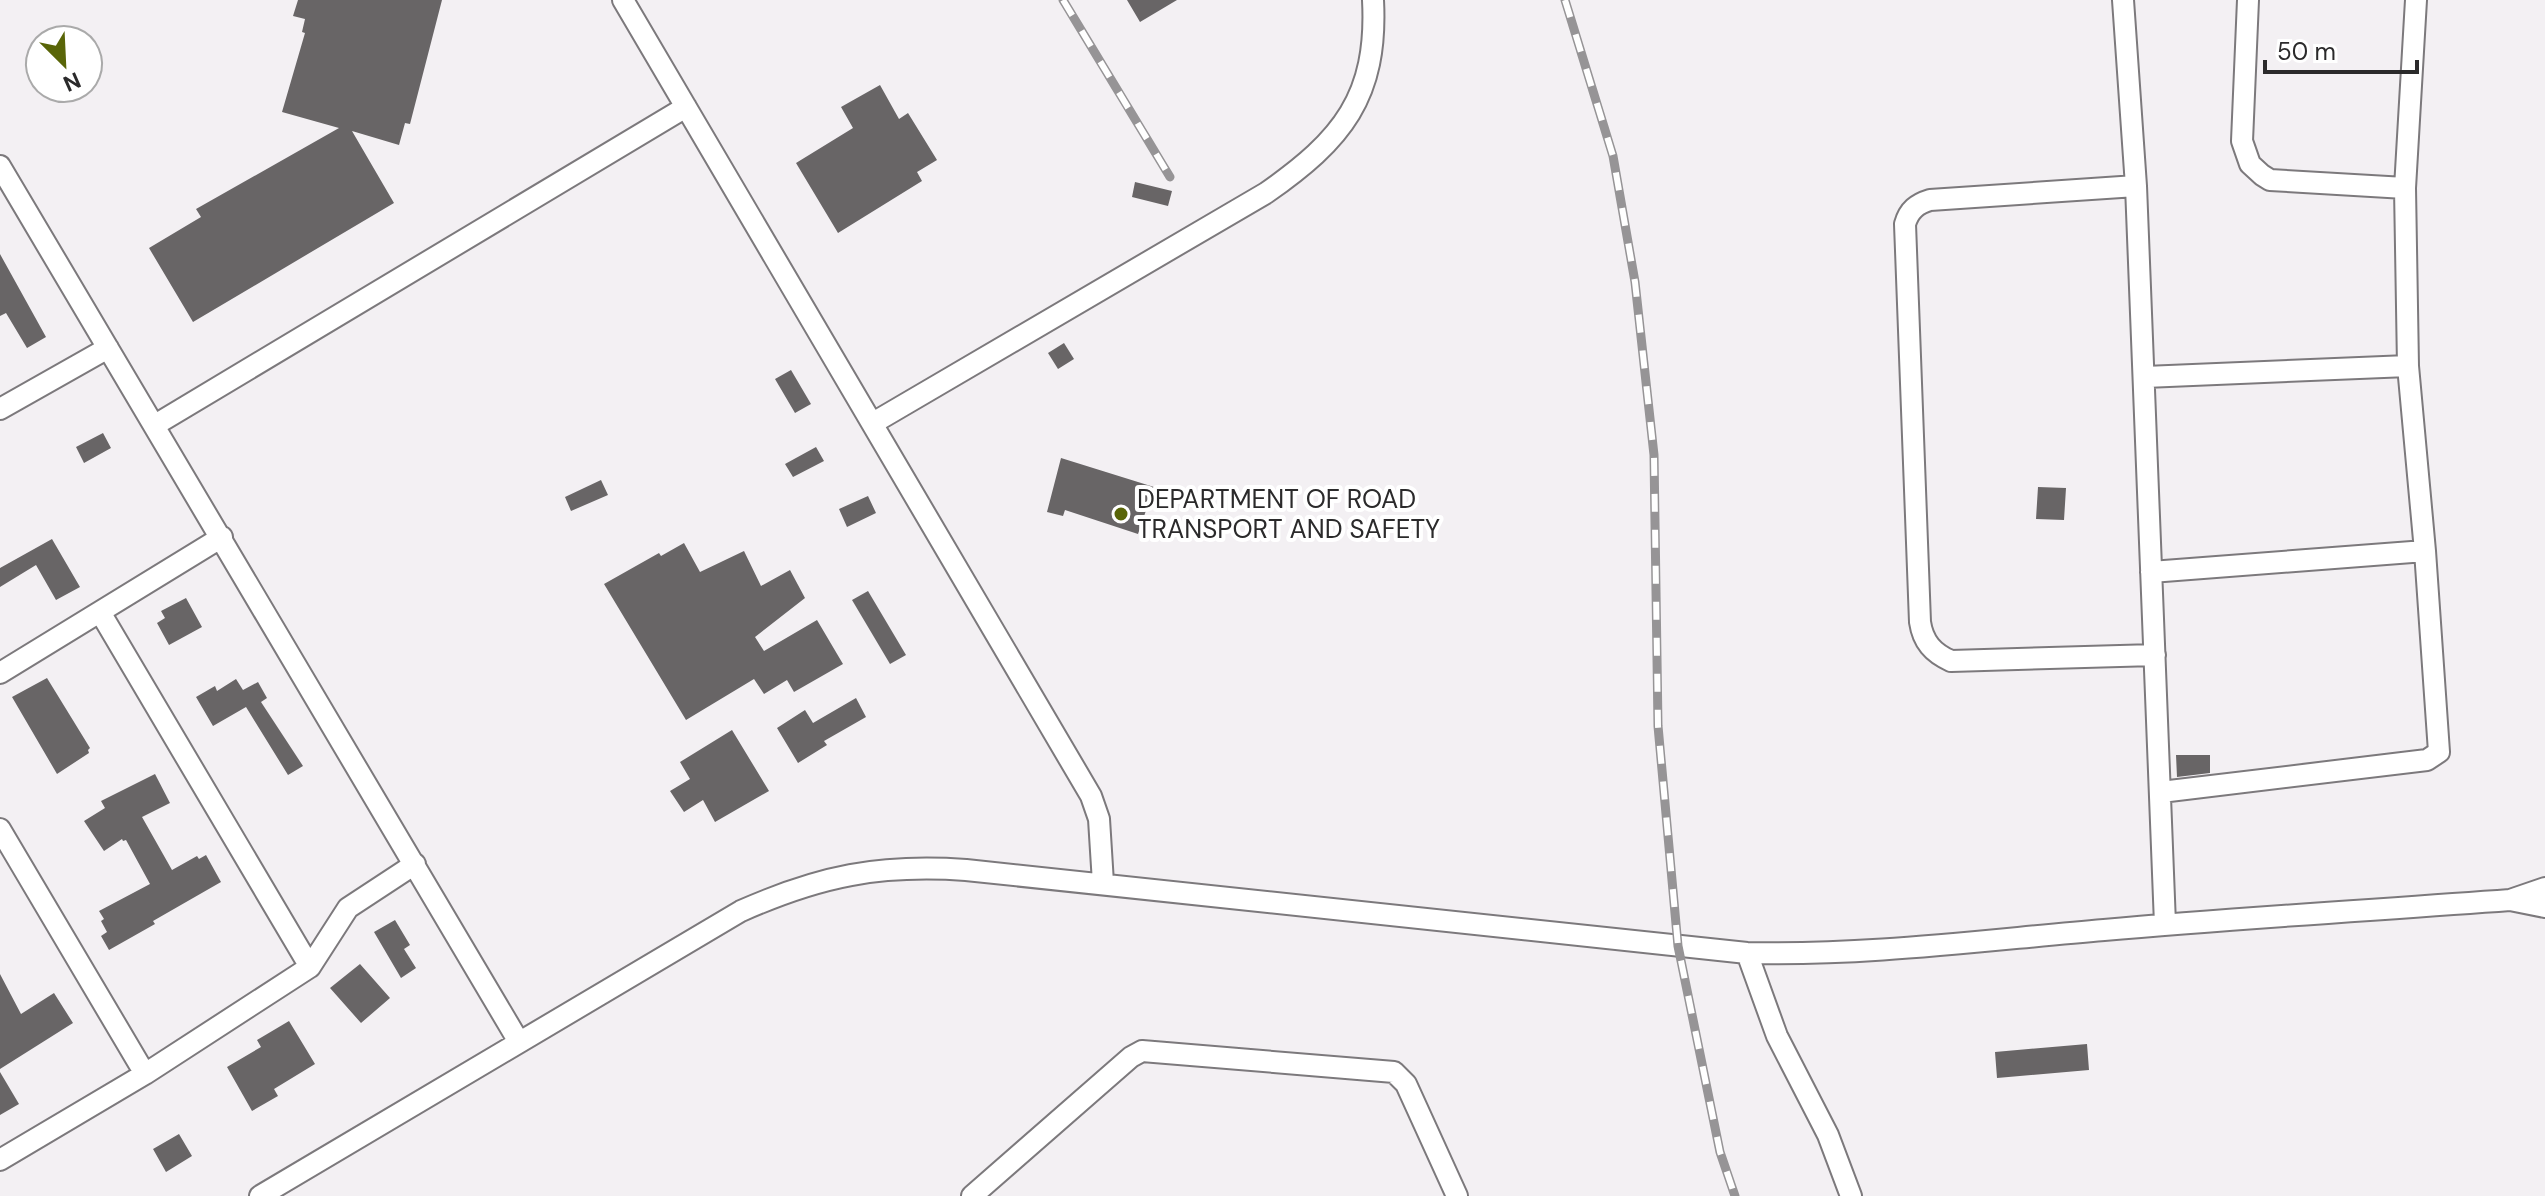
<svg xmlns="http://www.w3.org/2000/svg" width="2545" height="1196" viewBox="0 0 2545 1196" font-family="'DM Sans',sans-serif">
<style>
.building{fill:#686566}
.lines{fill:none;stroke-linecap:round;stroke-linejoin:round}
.minor-casing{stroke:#7c797c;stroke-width:24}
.minor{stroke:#fff;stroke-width:20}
.rail-casing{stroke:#969496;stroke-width:9}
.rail{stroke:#fff;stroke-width:6;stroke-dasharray:18;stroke-linecap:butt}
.poi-dot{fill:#596508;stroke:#fff;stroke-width:3}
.labels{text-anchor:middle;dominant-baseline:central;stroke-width:8;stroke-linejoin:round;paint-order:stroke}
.poi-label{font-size:26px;fill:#2b2a2b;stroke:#fff;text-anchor:start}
</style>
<rect width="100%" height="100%" fill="#f3f0f3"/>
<path class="building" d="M298 0H442L410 124 405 123 399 145 352 131 394 203 193 322 149 248 201 217 196 209 339 128 282 112 305 33 302 32 305 19 293 16Z
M1127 0H1177L1140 22Z
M880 85 899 119 908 113 937 160 917 172 922 181 838 233 796 163 853 128 841 107Z
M1135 182 1172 191 1168 206 1132 197Z
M0 254 46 337 27 348 6 313 0 316Z
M1064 343 1074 359 1058 369 1048 353Z
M791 370 811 404 795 413 775 379Z
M103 433 111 448 84 463 76 447Z
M816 447 824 461 793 477 785 464Z
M1061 458 1154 487 1138 534 1065 510 1063 516 1047 512Z
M601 480 608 495 571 511 565 497Z
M2038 487 2066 488 2064 520 2036 519Z
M868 496 876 513 847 527 839 509Z
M52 539 80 587 56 600 36 565 0 587V568Z
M684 543 700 572 744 551 761 586 790 570 805 598 755 637 764 651 817 620 843 664 794 692 787 680 764 694 754 679 686 720 604 584 659 553 661 556Z
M868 591 906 655 890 664 852 600Z
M186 598 202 627 169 645 157 623 165 618 161 611Z
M47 678 90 748 88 750 89 753 57 774 12 697Z
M236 679 243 690 258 682 267 698 261 702 303 766 288 775 246 707 213 726 196 697 215 686 217 691Z
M856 698 866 717 824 741 827 745 798 763 777 728 805 710 813 723Z
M732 730 769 791 715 822 703 800 684 812 670 791 690 779 680 762Z
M2176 755H2210V773L2177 777Z
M155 774 170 803 142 817 172 870 197 856 199 859 206 855 221 882 153 921 155 924 109 950 101 936 107 932 101 921 104 919 99 911 150 884 126 840 123 841 122 839 104 851 84 821 105 808 101 801Z
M395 920 410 945 404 949 416 968 401 978 374 932Z
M360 964 390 998 361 1023 330 988Z
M0 974 21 1014 54 993 73 1023 0 1069Z
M289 1021 315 1064 274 1089 278 1096 252 1111 227 1067 261 1047 257 1040Z
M2087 1044 2089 1070 1997 1078 1995 1052Z
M0 1072 19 1104 0 1115Z
M179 1134 192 1156 166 1172 153 1149Z"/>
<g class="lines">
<defs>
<path id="minor" d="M623 0 1091 796 1099 819 1103 883
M2123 0 2136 186 2165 924
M2248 0 2242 141 2250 164 2262 175 2270 180 2405 188
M0 166 519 1042
M2136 186 1930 200C1917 204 1909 210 1905 224L1920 622C1923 642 1933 653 1951 661L2155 655
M2145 377 2408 366
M0 409 108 348
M873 423 1266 193C1342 140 1378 97 1373 0
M155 425 686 107
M2151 572 2425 551
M0 673 222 537
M2161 792 2427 760 2439 752 2425 551 2408 366 2405 188 2416 0
M0 829 145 1074
M2510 900 2545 907
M1747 953 1777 1036 1828 1135 1851 1196
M310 967 348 908 415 864
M0 1160 145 1074 310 967 100 612
M260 1196 741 911C820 876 879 864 966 870L1747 953C1866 956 1985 940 2104 930 2239 918 2375 910 2510 900L2545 888
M972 1196 1131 1057 1142 1051 1394 1072 1406 1084 1457 1196"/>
</defs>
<use href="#minor" class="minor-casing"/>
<use href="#minor" class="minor"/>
<defs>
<path id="rail" d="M1063 0 1170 177
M1565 0 1613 156 1635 282 1654 455 1658 726 1678 946 1720 1152 1735 1196"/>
</defs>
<use href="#rail" class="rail-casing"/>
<use href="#rail" class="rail"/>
</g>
<circle class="poi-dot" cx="1121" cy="514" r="8"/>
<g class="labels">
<g class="poi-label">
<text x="1137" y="499">DEPARTMENT OF ROAD<tspan x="1137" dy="30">TRANSPORT AND SAFETY</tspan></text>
</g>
</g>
<g transform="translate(64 64) rotate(156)"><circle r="38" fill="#ffffff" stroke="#aaaaaa" stroke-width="2"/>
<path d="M0-6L14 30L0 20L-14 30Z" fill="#596508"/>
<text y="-12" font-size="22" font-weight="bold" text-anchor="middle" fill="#2b2a2b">N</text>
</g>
<path d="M2265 60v12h152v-12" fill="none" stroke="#2b2a2b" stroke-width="4"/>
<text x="2277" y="60" font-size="24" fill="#2b2a2b" stroke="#ffffff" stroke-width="6" paint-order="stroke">50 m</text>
</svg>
